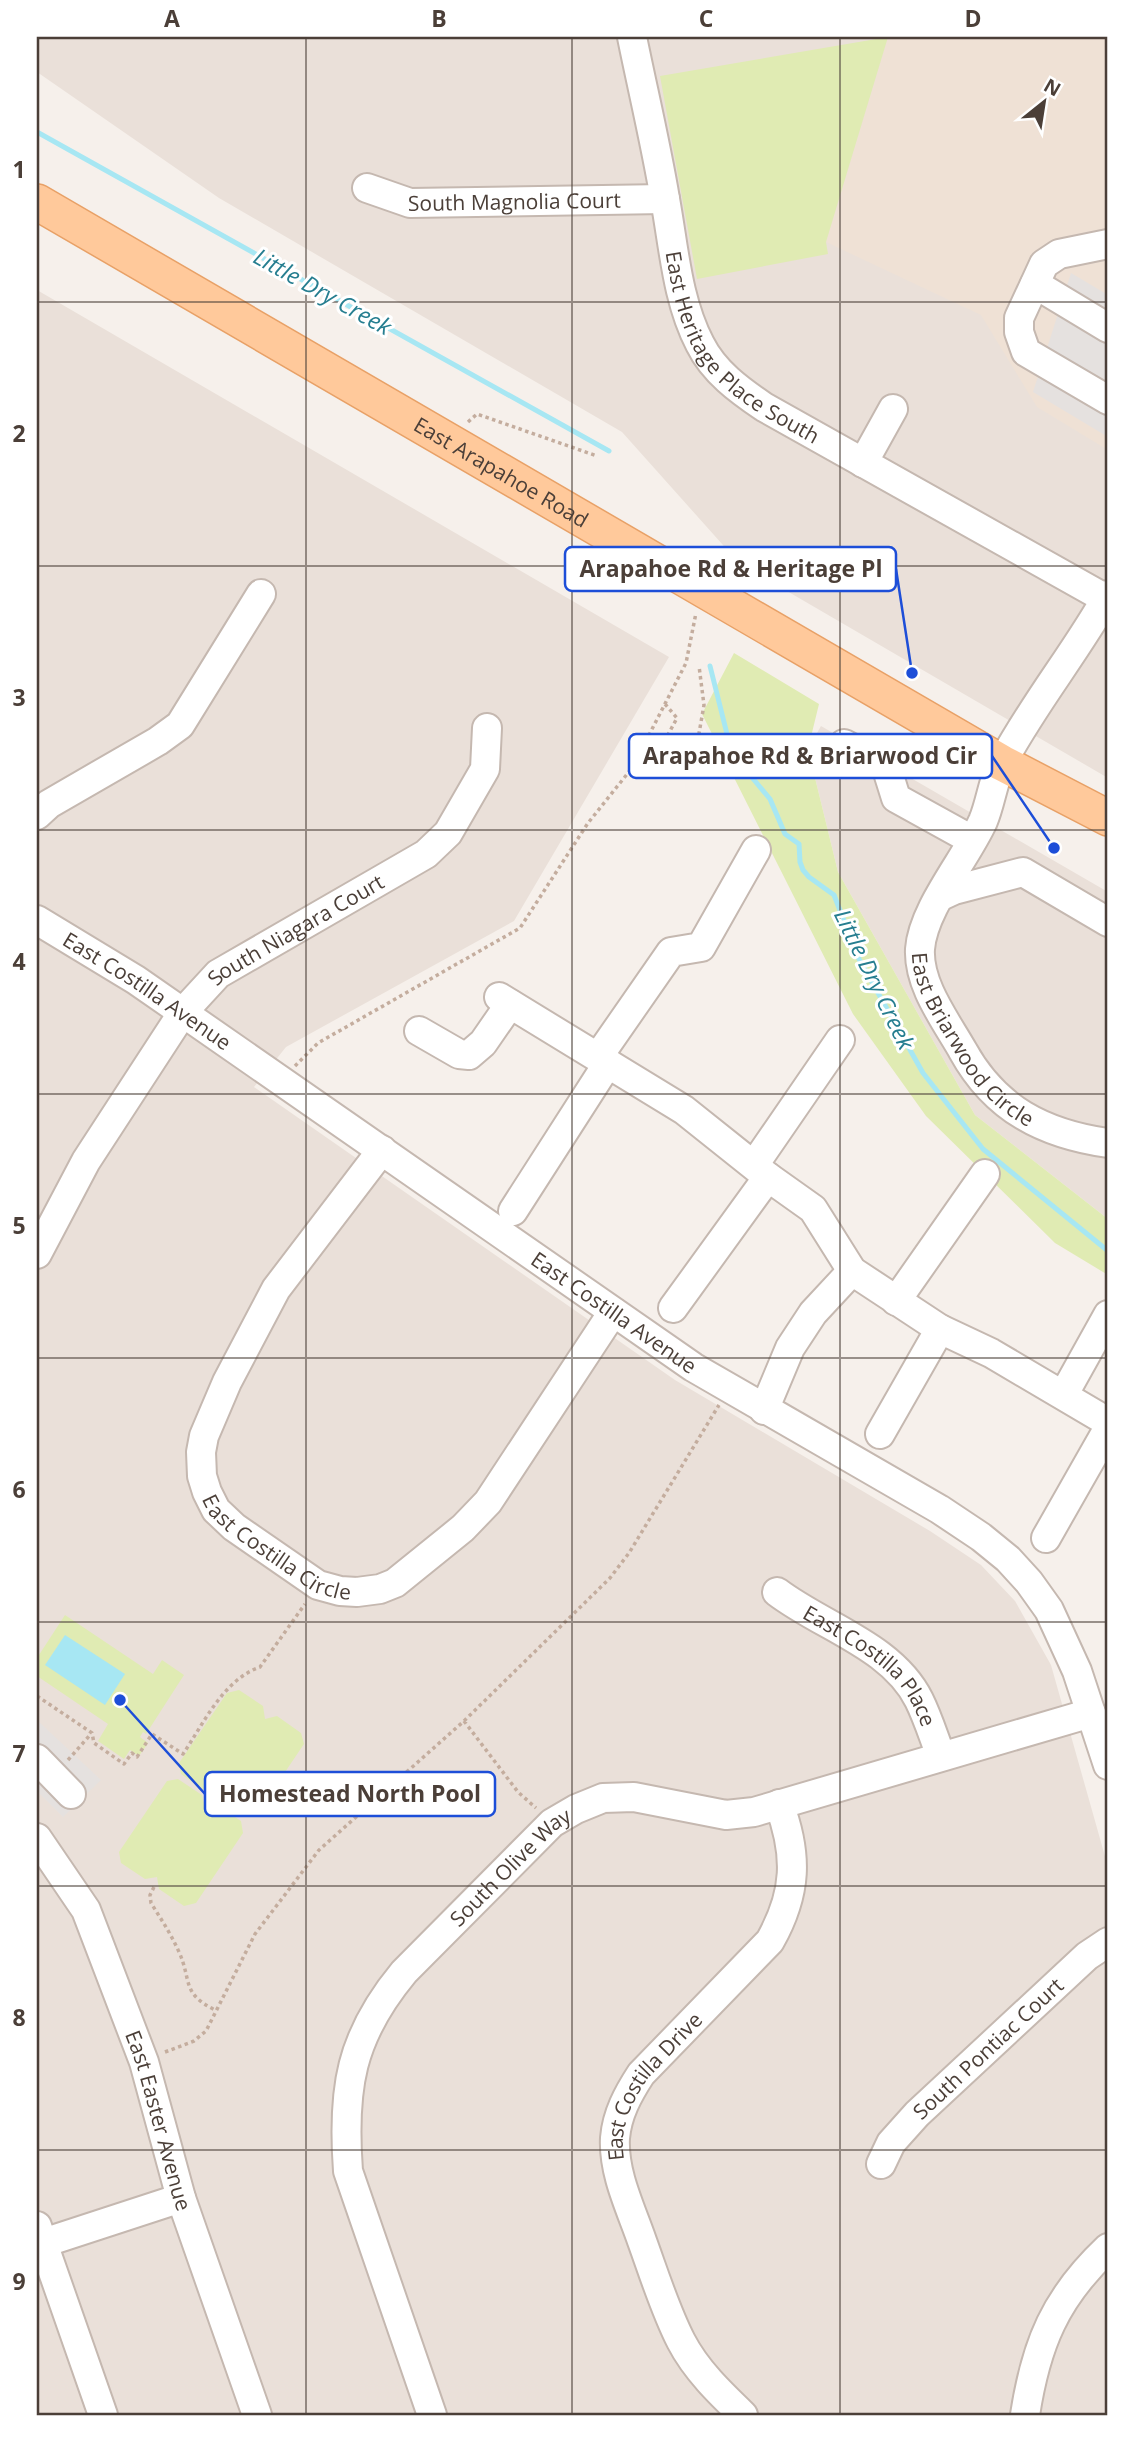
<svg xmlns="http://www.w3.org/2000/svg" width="1145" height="2452" viewBox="0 0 1145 2452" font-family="'Open Sans',sans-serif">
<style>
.residential{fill:#eae0d9}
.education{fill:#efe1d5}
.green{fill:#e0ebb3}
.parking{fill:#e5e1df}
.water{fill:#a7e7f3}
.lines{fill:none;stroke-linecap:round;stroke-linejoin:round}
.stream{stroke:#a7e7f3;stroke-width:5}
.minor-casing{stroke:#c5b8b0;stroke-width:32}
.major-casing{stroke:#e8a167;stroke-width:38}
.path{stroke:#c4ad9e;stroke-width:3.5;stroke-dasharray:3.5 3.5;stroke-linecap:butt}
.minor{stroke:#fff;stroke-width:28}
.major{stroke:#ffc99b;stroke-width:35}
.grid{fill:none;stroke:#4b3f38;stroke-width:2;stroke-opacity:0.55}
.labels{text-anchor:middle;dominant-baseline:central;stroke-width:6;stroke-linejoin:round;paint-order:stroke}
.street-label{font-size:21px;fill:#4b3f38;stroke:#fff}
.water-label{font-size:23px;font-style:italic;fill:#267e90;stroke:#fff}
.leader{fill:none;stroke:#1d4ed8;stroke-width:2.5}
.callout-dot{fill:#1d4ed8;stroke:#fff;stroke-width:2.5}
.callout{fill:#fff;stroke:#1d4ed8;stroke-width:2.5}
.callout-label{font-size:23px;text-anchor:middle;font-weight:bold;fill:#4b3f38}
.neatline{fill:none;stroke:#4b3f38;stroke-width:2.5}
.grid-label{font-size:23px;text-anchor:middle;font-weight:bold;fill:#4b3f38}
</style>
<rect width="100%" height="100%" fill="#f6f0eb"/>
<path class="residential" d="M37 37H1108V778L739 563 622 432 219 198 37 72Z
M37 290 669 657 514 921 286 1047 254 1087 675 1380 930 1531 981 1565 1015 1601 1051 1665 1108 1867V2415H37Z
M821 726 1108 892V1219L975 1115 838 872 808 749Z"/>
<path class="education" d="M888 37H1108V450L1037 407 981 315 826 242Z"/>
<path class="green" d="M888 37 826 242 828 254 697 279 660 76Z
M734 653 819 704 808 749 838 872 975 1115 1108 1219V1275L1055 1243 926 1116 853 1014 702 714Z
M65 1615 153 1674 162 1660 184 1675 146 1734 143 1732 140 1737 148 1743 139 1756 130 1750 124 1759 98 1741 108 1724 37 1676V1658Z
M239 1690 263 1706 265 1719 277 1716 301 1733 304 1744 256 1815 244 1817 220 1801 217 1788 205 1791 181 1774 179 1763 227 1693Z
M178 1779 202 1795 205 1807 217 1805 241 1821 243 1833 196 1903 184 1906 159 1889 157 1877 145 1879 121 1863 119 1852 167 1781Z"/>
<path class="parking" d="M1071 273 1108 295V437L1033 392Z
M37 1720 101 1780 63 1817 37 1791Z"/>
<path class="water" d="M65 1635 125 1674 105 1705 45 1665Z"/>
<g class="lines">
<path class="stream" d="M37 132 609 451
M710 666 727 734 745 760 750 775 770 799 785 834 799 844 800 862 803 870 809 877 834 895 859 959 923 1073 983 1149 1108 1251"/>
<defs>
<g id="minor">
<path id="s1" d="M632 37C643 91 656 145 665 199 674 248 677 300 700 344 714 372 739 390 764 407L1108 600"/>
<path id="s2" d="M367 188 410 203 665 199"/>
<path d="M1108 244 1059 254 1044 264 1019 318V332L1026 352 1108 400"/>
<path d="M1035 284 1108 328"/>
<path d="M863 463 893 409"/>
<path id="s3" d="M1108 595C1076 652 1034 703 1003 761 993 779 991 802 983 821 966 859 923 908 920 949 918 985 946 1021 963 1051 995 1109 1044 1134 1108 1143"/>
<path d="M844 744 886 766 896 798 972 840"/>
<path d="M37 815 49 804 158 741 180 725 261 594"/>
<path d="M941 896 954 890 1023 872 1108 922"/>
<path id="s4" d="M37 920 136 980 693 1367 939 1509 981 1537 1008 1559 1029 1582 1049 1610 1077 1671 1108 1765"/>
<path d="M499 997 684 1110 768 1177 813 1209 852 1271 940 1329 991 1353 1108 1422"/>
<path d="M419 1031 459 1054 469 1055 483 1043 510 1004"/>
<path d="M598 1057 671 952 701 947 756 850"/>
<path id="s5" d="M382 1150 276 1289 227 1382 204 1436 201 1452 202 1476 207 1492 216 1510 234 1527 318 1585 340 1591 357 1592 380 1589 395 1583 463 1528 488 1502 613 1312"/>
<path d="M754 1165 840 1040"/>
<path d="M513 1211 608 1063"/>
<path id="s6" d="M37 1254 86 1161 183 1012 218 974 426 854 448 833 485 769 487 728"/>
<path d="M896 1301 985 1174"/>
<path d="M673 1308 768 1177"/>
<path d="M1064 1394 1108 1315"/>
<path d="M764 1410 790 1348 813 1313 852 1271"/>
<path d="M880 1434 940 1329"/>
<path d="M1046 1538 1108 1429"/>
<path id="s7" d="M777 1592C823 1627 892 1646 919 1700 928 1718 934 1738 941 1756"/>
<path d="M37 1759 71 1794"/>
<path id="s8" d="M37 1838 86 1910 144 2062 181 2198 257 2415"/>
<path id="s9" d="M881 2164 891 2143 917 2114 1087 1956 1108 1942"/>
<path d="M37 2226 103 2415"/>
<path d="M37 2245 181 2198"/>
<path id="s10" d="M432 2415 348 2171C342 2089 350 2037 404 1972L552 1823 576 1809 603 1798 634 1797 726 1815 754 1812 1091 1713"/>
<path id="s11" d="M743 2415C720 2393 696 2370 681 2341 665 2310 654 2274 642 2241 631 2209 613 2173 615 2138 617 2114 628 2094 641 2074L770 1941C797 1893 798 1855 779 1804"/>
<path d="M1025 2415C1036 2344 1055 2298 1108 2248"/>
</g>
<g id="major">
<path id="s12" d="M37 202 1002 763 1108 818"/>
</g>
</defs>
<use href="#minor" class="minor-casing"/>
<use href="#major" class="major-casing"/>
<path class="path" d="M468 422 477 414 597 456
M665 704 677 718 663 744 667 757 683 760 695 756 704 705 699 666
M295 1066 318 1043 520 928 588 823 632 768 686 663 696 613
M37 1696 92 1733 94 1743 124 1764 132 1753 137 1757 152 1734 183 1754C204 1723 223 1680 260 1667L305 1604
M464 1721 518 1792 536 1808
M68 1760 90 1735
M154 1887 150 1895 151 1903C161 1919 171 1934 179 1952 192 1981 181 1993 215 2010
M165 2052 194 2041 206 2031 255 1934 319 1850 464 1721 610 1578 629 1553 719 1405"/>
<use href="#minor" class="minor"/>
<use href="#major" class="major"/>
</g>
<path class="grid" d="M306 37V2415M572 37V2415M840 37V2415M37 302H1108M37 566H1108M37 830H1108M37 1094H1108M37 1358H1108M37 1622H1108M37 1886H1108M37 2150H1108"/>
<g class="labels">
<g class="street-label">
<text stroke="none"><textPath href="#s2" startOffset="150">South Magnolia Court</textPath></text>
<text stroke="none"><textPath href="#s1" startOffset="343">East Heritage Place South</textPath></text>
<text stroke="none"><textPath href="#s12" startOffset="537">East Arapahoe Road</textPath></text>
<text stroke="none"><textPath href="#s6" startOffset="424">South Niagara Court</textPath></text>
<text stroke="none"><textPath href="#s4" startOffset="131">East Costilla Avenue</textPath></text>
<text stroke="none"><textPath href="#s3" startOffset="511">East Briarwood Circle</textPath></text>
<text stroke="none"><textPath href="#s4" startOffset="698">East Costilla Avenue</textPath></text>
<text stroke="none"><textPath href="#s5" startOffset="488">East Costilla Circle</textPath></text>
<text stroke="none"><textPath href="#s7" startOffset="121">East Costilla Place</textPath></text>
<text stroke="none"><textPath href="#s10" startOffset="621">South Olive Way</textPath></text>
<text stroke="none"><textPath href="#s9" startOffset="159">South Pontiac Court</textPath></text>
<text stroke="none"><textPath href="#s11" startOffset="376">East Costilla Drive</textPath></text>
<text stroke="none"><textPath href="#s8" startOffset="310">East Easter Avenue</textPath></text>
</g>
<g class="water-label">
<text transform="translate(323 291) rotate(29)">Little Dry Creek</text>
<text transform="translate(875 979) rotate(64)">Little Dry Creek</text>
</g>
</g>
<path class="leader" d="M912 673L896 569M1054 848L992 756M120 1700L205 1794"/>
<g class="callout-dot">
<circle cx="912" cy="673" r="7"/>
<circle cx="1054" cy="848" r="7"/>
<circle cx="120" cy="1700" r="7"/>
</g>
<g class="callout">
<rect x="565" y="547" width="331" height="44" rx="7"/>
<rect x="629" y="734" width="363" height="44" rx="7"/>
<rect x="205" y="1772" width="290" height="44" rx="7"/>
</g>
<g class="callout-label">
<text x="731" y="577">Arapahoe Rd &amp; Heritage Pl</text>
<text x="810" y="764">Arapahoe Rd &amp; Briarwood Cir</text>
<text x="350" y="1802">Homestead North Pool</text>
</g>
<rect width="1145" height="2452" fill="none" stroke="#ffffff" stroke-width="77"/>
<g transform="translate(1044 102) rotate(30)" stroke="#ffffff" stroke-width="5" paint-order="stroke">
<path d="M0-5L12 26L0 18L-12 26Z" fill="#4b3f38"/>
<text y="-10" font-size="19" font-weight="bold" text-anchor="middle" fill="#4b3f38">N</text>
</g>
<rect x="38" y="38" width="1068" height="2376" class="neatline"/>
<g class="grid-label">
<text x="172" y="27">A</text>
<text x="439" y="27">B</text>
<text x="706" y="27">C</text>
<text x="973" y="27">D</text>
<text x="19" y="178">1</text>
<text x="19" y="442">2</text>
<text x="19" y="706">3</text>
<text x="19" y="970">4</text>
<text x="19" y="1234">5</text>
<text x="19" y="1498">6</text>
<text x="19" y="1762">7</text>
<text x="19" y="2026">8</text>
<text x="19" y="2290">9</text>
</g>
</svg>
